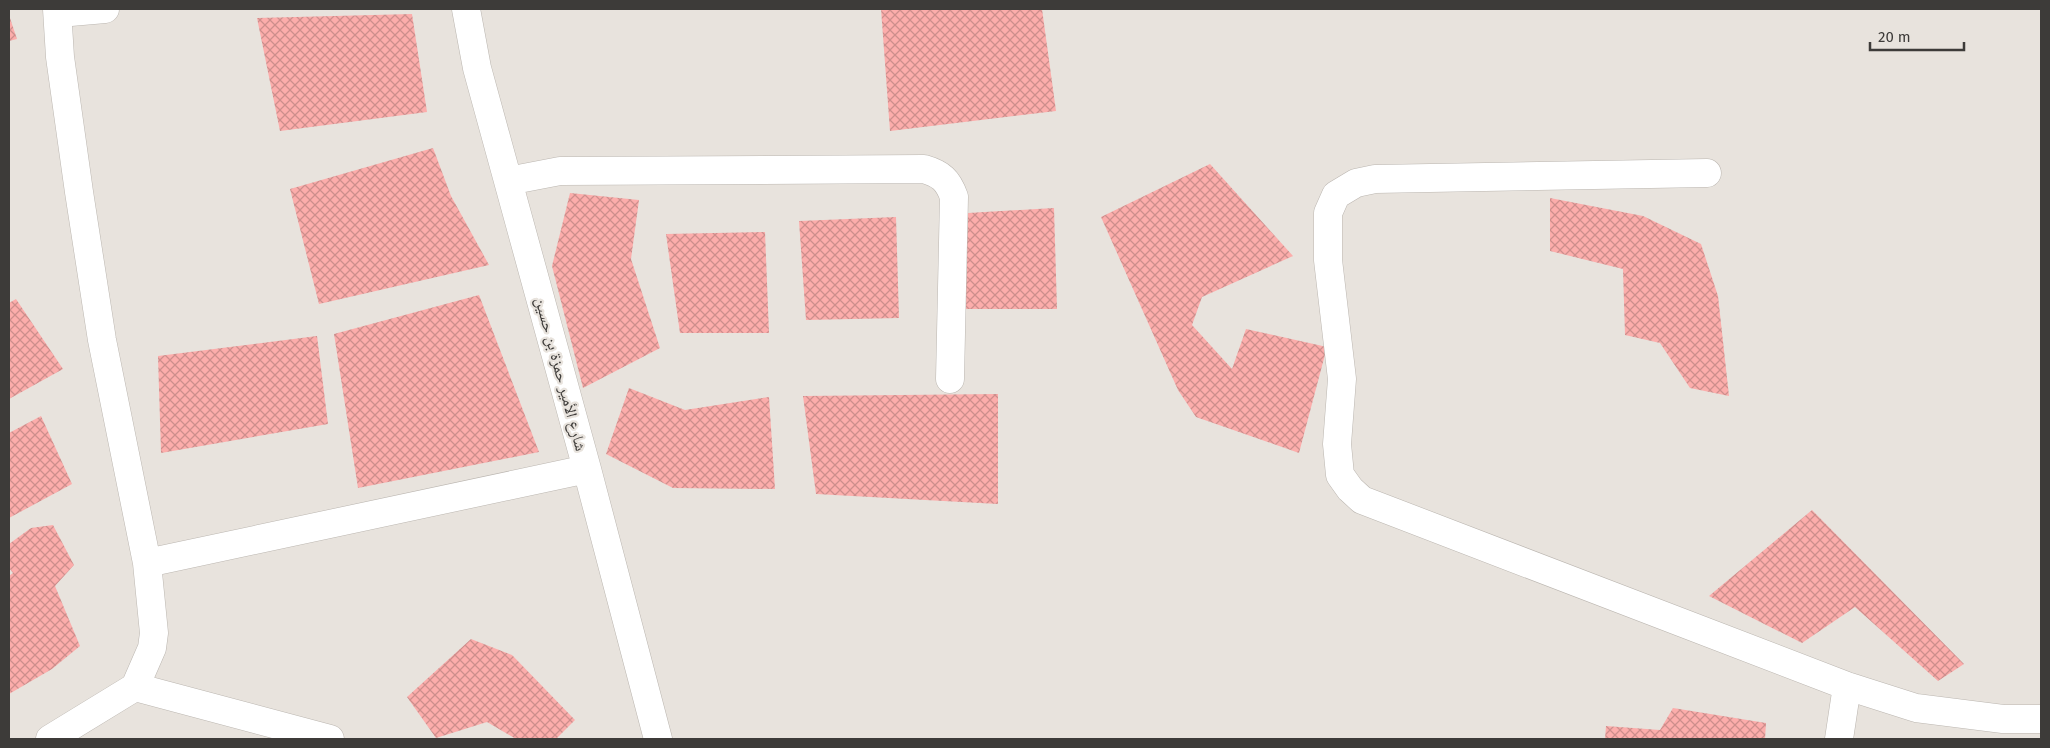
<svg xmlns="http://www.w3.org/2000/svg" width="2050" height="748" viewBox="0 0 2050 748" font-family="'Fira Sans','Noto Naskh Arabic',sans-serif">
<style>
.building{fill:url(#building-cross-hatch)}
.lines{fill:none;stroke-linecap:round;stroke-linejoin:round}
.minor-casing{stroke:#bbb6b0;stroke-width:29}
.minor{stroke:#fff;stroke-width:28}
.labels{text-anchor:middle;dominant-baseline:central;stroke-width:4.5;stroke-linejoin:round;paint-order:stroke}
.street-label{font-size:16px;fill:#3d3b39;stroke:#e8e3dd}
</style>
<defs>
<pattern id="building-cross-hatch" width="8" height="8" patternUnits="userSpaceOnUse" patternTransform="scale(1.25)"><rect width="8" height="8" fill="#fcadab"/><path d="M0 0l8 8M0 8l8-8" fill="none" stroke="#cd8e8c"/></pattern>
</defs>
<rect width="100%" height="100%" fill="#e8e3dd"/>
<path class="building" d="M881 9H1042L1056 111 890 131Z
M412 14 427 112 280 131 257 18Z
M9 15 17 39 9 41Z
M433 148 451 196 489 265 319 304 290 189Z
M1210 164 1293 256 1202 297 1192 325 1232 369 1246 329 1327 347 1299 453 1196 417 1178 390 1101 217Z
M570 193 639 200 631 259 660 348 583 388 552 266Z
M1550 198 1643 216 1701 244 1718 296 1729 396 1690 388 1660 343 1625 335 1623 269 1550 251Z
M1054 208 1057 309H951L968 213Z
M896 217 899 318 806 320 799 221Z
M765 232 769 333H680L666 234Z
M479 295 539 452 358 488 334 334Z
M16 299 63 369 9 399V303Z
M317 336 328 424 161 453 158 356Z
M629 388 685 410 769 397 775 489 673 488 606 454Z
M998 394V504L816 494 803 396Z
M41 416 72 484 9 518V433Z
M1812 510 1964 664 1938 681 1855 607 1802 643 1709 596Z
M53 525 74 565 55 586 80 646 52 669 9 694V576L13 573 9 568V544L31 528Z
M471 639 512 655 575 720 556 739H516L487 722 436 738 407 697Z
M1673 708 1766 723 1765 739H1605L1606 726 1660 730Z"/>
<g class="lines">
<defs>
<path id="minor" d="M57 9 60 57 79 192 102 340 147 563
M466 9 477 68 587 469 658 739
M59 13 105 9
M1707 173 1375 179 1356 183 1336 195 1328 213V260L1342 379 1337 444 1340 475 1350 489 1362 500 1847 686 1916 708 2003 719H2041
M508 181 560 171 924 169C941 174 948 180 954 197L950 379
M135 687 330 739
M50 739 135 687 152 648 154 633 147 563 587 469
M1839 739 1847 686"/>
</defs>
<use href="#minor" class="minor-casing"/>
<use href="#minor" class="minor"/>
</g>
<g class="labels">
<g class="street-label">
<text transform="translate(561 374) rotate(75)">شارع الأمير حمزة بن حسين</text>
</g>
</g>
<rect width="2050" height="748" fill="none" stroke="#3d3b39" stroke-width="20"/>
<path d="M1870 42v8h94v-8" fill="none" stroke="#3d3b39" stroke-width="2.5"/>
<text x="1878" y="42" font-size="15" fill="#3d3b39" stroke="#e8e3dd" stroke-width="4" paint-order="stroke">20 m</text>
</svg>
